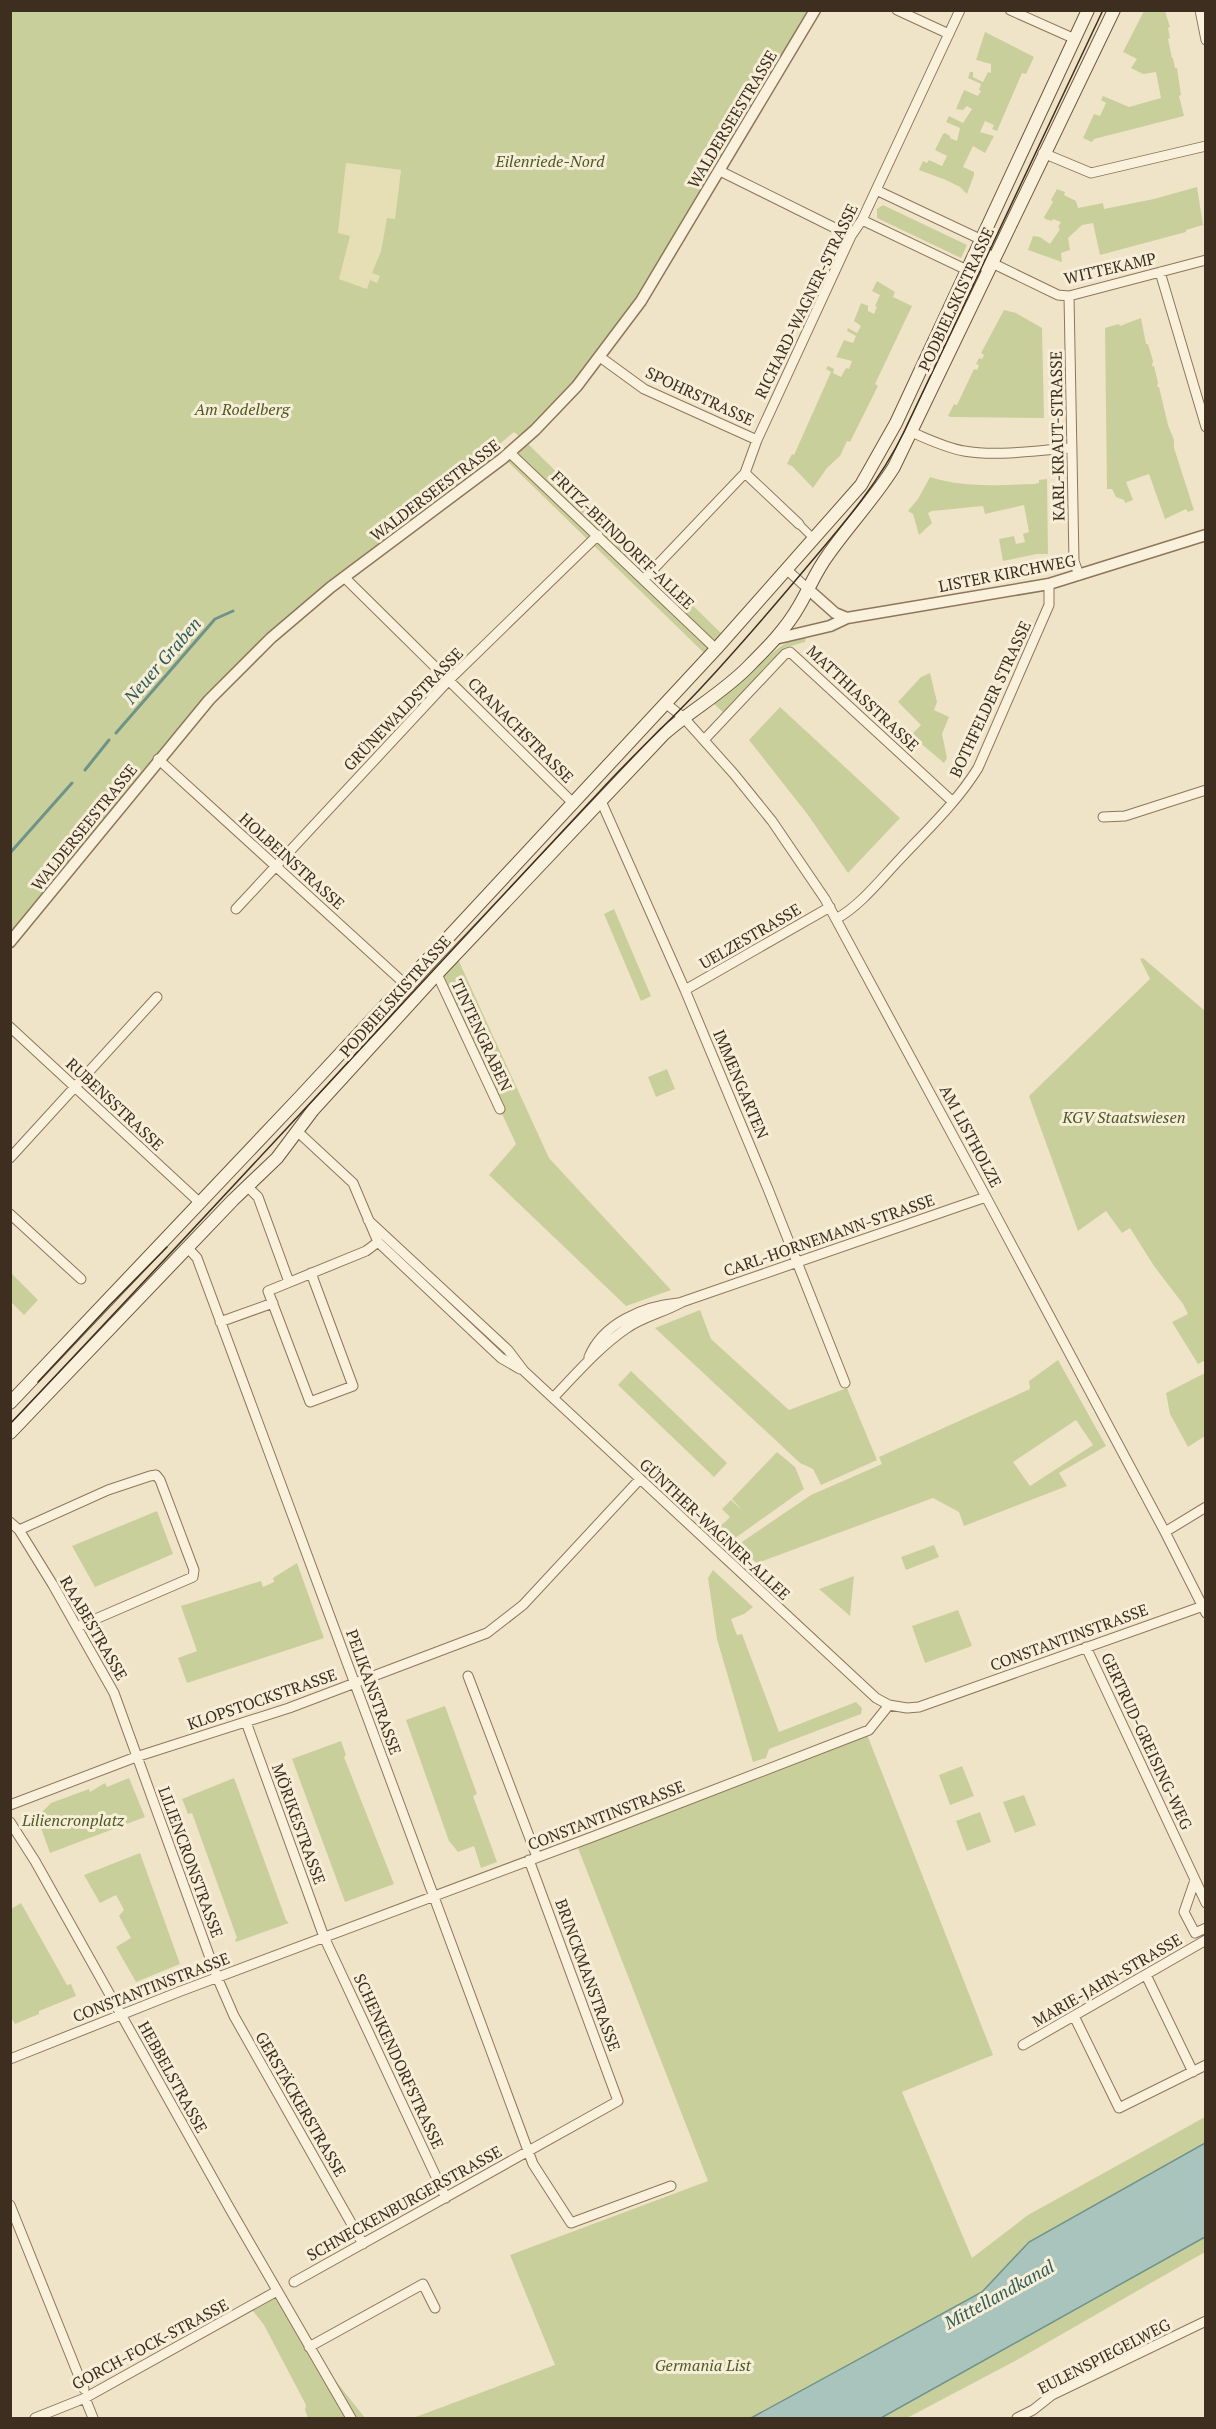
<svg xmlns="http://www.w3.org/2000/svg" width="1216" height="2429" viewBox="0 0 1216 2429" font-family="'PT Serif',serif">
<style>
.farmland{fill:#e6deb5}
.green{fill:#c9cf9b;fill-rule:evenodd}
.water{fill:#a9c4bc;stroke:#6f938a;stroke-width:1.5}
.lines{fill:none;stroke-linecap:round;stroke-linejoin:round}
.stream{stroke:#6f938a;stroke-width:3}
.pedestrian-casing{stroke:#8d765c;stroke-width:9}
.minor-casing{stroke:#8d765c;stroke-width:11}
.tertiary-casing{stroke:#8d765c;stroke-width:13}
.secondary-casing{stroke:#6f573f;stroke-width:14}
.pedestrian{stroke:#faf1dc;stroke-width:7}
.minor{stroke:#faf1dc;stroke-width:9}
.tertiary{stroke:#faf1dc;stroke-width:10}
.secondary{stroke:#faf1dc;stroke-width:12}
.tram{stroke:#3d2e20;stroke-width:1.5}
.labels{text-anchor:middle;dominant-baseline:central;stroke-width:6;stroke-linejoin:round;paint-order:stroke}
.street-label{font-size:16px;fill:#3d2e20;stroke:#f7eed8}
.park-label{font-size:16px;font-style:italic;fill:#4d5a26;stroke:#f7eed8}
.water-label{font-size:18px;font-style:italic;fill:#2f5d5a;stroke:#f7eed8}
</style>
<rect width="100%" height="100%" fill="#f0e4c8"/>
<path class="farmland" d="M346 163 401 170 395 220 387 219 381 251 372 273 381 276 377 283 368 289 339 279 349 236 338 234Z"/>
<path class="green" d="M10 11H815L621 330 524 440 726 638 707 659 704 653 509 463 502 460 331 587 209 700 11 942ZM346 163 401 170 395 219 387 218 381 251 372 273 380 276 377 283 370 280 367 289 339 279 350 236 338 233ZM514 432 524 440 502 459 489 453Z
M1144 11H1165L1170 27 1168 28 1170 38 1168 39 1172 58H1173L1175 68H1177L1181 95 1179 96 1184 116 1094 139 1092 142 1083 138 1094 114 1100 116 1106 103 1101 100 1103 96 1129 107 1161 98 1156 72 1143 74 1131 68 1137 59 1123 52Z
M985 32 1034 57 1026 74 1022 73 997 131 992 129 994 125 985 121 980 132 994 136 985 153 973 146 963 167 974 172V175L967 194 960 187 946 180 919 170 923 161 927 163 929 160 942 166 947 156 935 150 943 134 945 133 950 136V138L957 141 960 128 946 122 949 116 963 123 972 109 967 106 963 110 956 109 964 90 978 96 981 91 979 90 981 84 968 78 970 72H973V77L983 82 988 72 991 73V64L976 60Z
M1197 187 1203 225 1186 230V232L1100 255 1093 223 1082 225 1068 238 1070 250 1061 253 1062 262 1028 250 1033 236 1040 237 1050 244 1060 229 1058 227 1061 222 1053 219 1052 221 1045 219 1044 217 1053 202 1051 200 1057 189 1065 192 1064 195 1076 201 1078 208 1103 203 1104 209 1154 199Z
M883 205 967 245 961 258 877 218V209Z
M877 281 895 292 893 297 912 306 875 384 878 386 850 442 847 441 840 456 827 468 813 488 792 466 787 464 792 454 794 455 831 372 826 369 828 366 834 369 833 373 841 377 846 368 849 369 852 361 836 357 844 340 853 343 856 336 847 331 848 328 857 333 861 326 854 321 861 303 868 306V311L874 314 877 307 875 306 880 295 872 291Z
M1004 310 1016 313 1042 328 1044 418 951 417 948 416 954 404 957 405 974 369 977 370 979 365 976 364 979 358 982 359 984 355 981 353Z
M1141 318 1146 344H1148L1153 361 1152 366H1154L1158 383 1157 387H1159L1168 425 1174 440V448L1194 510 1188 512 1186 509 1165 519 1149 474 1126 482 1133 500 1125 503 1124 500 1116 497 1112 489H1107L1105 328 1119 324 1120 326Z
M930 477C964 488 999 485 1034 484L1039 483V480L1047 479 1048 554H1037L1003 561 999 539 1014 536 1016 544 1025 542 1023 534 1029 532 1024 505 985 514 983 506 932 511 928 513 932 523 919 535 913 514 908 511 918 499Z
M806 635 805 642 787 647 724 713 713 703C728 692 742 681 755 669 772 653 783 641 806 635Z
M930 673 937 702 934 710 949 717 942 734 947 758 944 763 911 735 921 725 898 702 921 677Z
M780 707 900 818 848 873 808 815 749 740Z
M614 909 651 996 641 1001 604 914Z
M457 957 549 1158 671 1290 626 1306 489 1175 516 1144 440 980Z
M1143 958 1205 1011 1206 1360 1198 1364 1172 1322 1188 1314 1183 1304 1154 1266 1130 1228 1122 1233 1106 1211 1078 1231 1029 1096 1150 979 1140 959Z
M667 1069 675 1089 656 1097 648 1077Z
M11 1273 38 1300 24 1315 11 1302Z
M700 1310 711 1339 789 1410 847 1388 877 1460 821 1485 813 1469 800 1463 655 1328Z
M1058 1360 1106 1446 1059 1473 1067 1486 964 1526 959 1512 933 1498 757 1563 736 1546 811 1495 882 1464 879 1457 1030 1389 1029 1381ZM1076 1420 1093 1445 1030 1486 1013 1462Z
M631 1371 727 1463 714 1477 618 1385Z
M1205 1373V1436L1188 1447 1170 1414 1166 1393Z
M777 1452 795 1467 804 1489 731 1541 715 1527 724 1523 730 1517 722 1509 731 1500 742 1510 732 1499Z
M157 1511 173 1554 95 1587 72 1546Z
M934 1545 939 1557 906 1570 901 1557Z
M297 1563 324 1638 187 1683 178 1658 197 1651 181 1606 261 1581 263 1587 274 1582 273 1578Z
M713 1570 753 1607 744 1614 731 1619 737 1635 742 1634 779 1732 856 1702 862 1708 861 1714 769 1749 766 1758 753 1762 717 1639 708 1578Z
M854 1576 850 1616 819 1589Z
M958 1610 972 1646 925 1663 912 1626Z
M445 1706 477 1794 473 1796 497 1862 481 1868 474 1846 458 1852 449 1841 406 1720Z
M866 1732 993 2055 902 2092 972 2258 1028 2215 1205 2117V2143L1029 2242 982 2292 751 2418H413L555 2365 510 2255 708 2181 576 1843Z
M341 1741 346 1755 344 1757 394 1884 345 1902 292 1759Z
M962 1766 974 1796 950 1805 939 1775Z
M129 1778 145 1817 50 1853 37 1817 51 1803 89 1789 90 1792 105 1783 107 1787Z
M234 1778 286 1920 289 1923 236 1942 235 1940 237 1938 192 1813 188 1814 182 1799Z
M1024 1795 1036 1825 1015 1833 1003 1802Z
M980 1812 991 1842 967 1851 956 1821Z
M140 1853 180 1964 136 1982 116 1947 131 1938 119 1916 124 1910 116 1895 100 1903 84 1875Z
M21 1903 67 1985 71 1984 76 1996 39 2011V2014L15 2024 10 2016 11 1909Z
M1205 2237V2252L1015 2361 907 2418H881Z
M277 2291 309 2347 365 2418H308L305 2410 306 2405 264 2325 250 2307Z"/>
<path class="water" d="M1205 2143V2237L881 2418H751L982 2292 1029 2242Z"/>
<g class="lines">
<path class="stream" d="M116 733 215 619 233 611
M85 770 109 740
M10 853 72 783"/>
<defs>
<path id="pedestrian" d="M799 524 813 538"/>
<path id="minor" d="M897 10 949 34
M1010 10 1075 39
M1200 10 1206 40
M1043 153 1091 173 1206 146
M720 171 851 236
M876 190 980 239 992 263
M862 220 967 270 992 263
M992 263 1058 295 1069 296 1206 260
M1160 272 1206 427
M1069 296 1074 561 1079 575
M600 357 644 389 757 440
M911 432C928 439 946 448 964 451 998 457 1037 450 1072 448
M510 453 716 649
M745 473 799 524
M786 569 808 589
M344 577 574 804
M644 579 745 473 757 440 851 236 862 220 960 10
M665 703 683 717 734 774 772 821 825 899 986 1197 1165 1532 1206 1613
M704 740 785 654 790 652 953 802
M158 759 405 984
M601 801 685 990 768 1189 845 1383
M1103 817 1125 816 1206 790
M236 909 449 680 598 535
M836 919C861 905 880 880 900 859 927 830 957 802 978 768L1049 605V584
M437 974 500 1109
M685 990 830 907
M10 1027 199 1202
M297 1131 353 1183 378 1242 501 1358 520 1369
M10 1158 157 997
M247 1186 258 1197 289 1282
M10 1214 81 1279
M368 1220 508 1350 524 1371 876 1698 889 1705 907 1708 919 1707 1206 1605
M187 1247 197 1258 533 2164 571 2223 671 2186
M311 1273 353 1386 310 1402 268 1291 366 1251 378 1242
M220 1322 273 1303
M589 1357C603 1323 644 1306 678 1303
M553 1398C576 1374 599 1347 627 1328 642 1317 665 1312 682 1302L986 1197
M10 1522 19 1530 53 1585 114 1693 217 1977 234 2016 363 2244
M19 1530 108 1490 150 1476 156 1475 160 1480 194 1570 193 1577 77 1627
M1165 1532 1206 1507
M1086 1647 1206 1903
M468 1676 537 1857
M246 1722 324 1937 446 2198
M10 1805 136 1757 289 1708 487 1633 523 1605 640 1479
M10 1822 35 1861 230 2209 351 2418
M1195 1880 1184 1912 1195 1933 1206 1928
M1146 1975 1193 2072
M1074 2016 1119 2108 1206 2065
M1023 2045 1206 1940
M10 2059 181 1991 592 1837 869 1730 889 1705
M10 2205 84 2389
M294 2282 618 2101 529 1860
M309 2347 423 2284 435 2308
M85 2398 93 2418
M35 2418 85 2398 277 2291
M1017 2418 1033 2410 1052 2395 1206 2321"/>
<path id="tertiary" d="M808 589 835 613 847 618
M775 639 830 626 847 618 1049 584 1206 535
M10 942 209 700 271 638 331 587 502 459 535 430 577 386 641 301 815 10"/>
<path id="secondary" d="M10 1403 300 1097 716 649 861 485 896 423 1088 10
M10 1433 233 1200 277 1158 313 1110 437 974 664 734C691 710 724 692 749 666 767 648 786 629 799 606 809 589 816 571 828 555 849 525 874 499 894 467L1114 10"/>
</defs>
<use href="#pedestrian" class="pedestrian-casing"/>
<use href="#minor" class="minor-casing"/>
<use href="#tertiary" class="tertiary-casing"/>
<use href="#secondary" class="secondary-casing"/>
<use href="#pedestrian" class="pedestrian"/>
<use href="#minor" class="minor"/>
<use href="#tertiary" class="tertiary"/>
<use href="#secondary" class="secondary"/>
<path class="tram" d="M38 1382 109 1306 167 1247
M10 1424C209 1214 404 1001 601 790 633 755 668 723 700 689 738 648 775 605 811 562 846 521 880 481 904 432L1103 10"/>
</g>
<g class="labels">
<g class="street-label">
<text transform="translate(732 119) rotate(-59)">WALDERSEESTRASSE</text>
<text transform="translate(1110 268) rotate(-13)">WITTEKAMP</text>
<text transform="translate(956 299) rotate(-65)">PODBIELSKISTRASSE</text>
<text transform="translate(806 301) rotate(-64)">RICHARD-WAGNER-STRASSE</text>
<text transform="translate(700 396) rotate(25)">SPOHRSTRASSE</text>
<text transform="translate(1057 436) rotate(-91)">KARL-KRAUT-STRASSE</text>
<text transform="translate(435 490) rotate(-37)">WALDERSEESTRASSE</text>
<text transform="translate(623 540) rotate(44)">FRITZ-BEINDORFF-ALLEE</text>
<text transform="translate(1007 573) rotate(-11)">LISTER KIRCHWEG</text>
<text transform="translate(863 698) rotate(43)">MATTHIASSTRASSE</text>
<text transform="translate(990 699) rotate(-65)">BOTHFELDER STRASSE</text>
<text transform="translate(403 709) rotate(-46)">GRÜNEWALDSTRASSE</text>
<text transform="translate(521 730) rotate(45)">CRANACHSTRASSE</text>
<text transform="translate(84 827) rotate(-51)">WALDERSEESTRASSE</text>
<text transform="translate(292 861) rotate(42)">HOLBEINSTRASSE</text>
<text transform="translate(750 936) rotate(-30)">UELZESTRASSE</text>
<text transform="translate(395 996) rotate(-48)">PODBIELSKISTRASSE</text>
<text transform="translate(482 1035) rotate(65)">TINTENGRABEN</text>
<text transform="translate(741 1084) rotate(67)">IMMENGARTEN</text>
<text transform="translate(115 1104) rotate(43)">RUBENSSTRASSE</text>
<text transform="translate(971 1136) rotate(62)">AM LISTHOLZE</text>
<text transform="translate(829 1235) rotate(-19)">CARL-HORNEMANN-STRASSE</text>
<text transform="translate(715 1529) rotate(43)">GÜNTHER-WAGNER-ALLEE</text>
<text transform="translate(94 1628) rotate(60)">RAABESTRASSE</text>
<text transform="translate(1069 1637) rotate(-20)">CONSTANTINSTRASSE</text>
<text transform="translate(374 1692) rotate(70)">PELIKANSTRASSE</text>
<text transform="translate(262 1699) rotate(-19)">KLOPSTOCKSTRASSE</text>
<text transform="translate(1147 1741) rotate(65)">GERTRUD-GREISING-WEG</text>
<text transform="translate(606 1815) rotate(-21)">CONSTANTINSTRASSE</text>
<text transform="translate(299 1824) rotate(70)">MÖRIKESTRASSE</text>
<text transform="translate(191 1862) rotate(70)">LILIENCRONSTRASSE</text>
<text transform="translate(588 1975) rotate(70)">BRINCKMANSTRASSE</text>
<text transform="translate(1107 1980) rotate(-30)">MARIE-JAHN-STRASSE</text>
<text transform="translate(151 1987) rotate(-21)">CONSTANTINSTRASSE</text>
<text transform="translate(399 2061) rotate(65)">SCHENKENDORFSTRASSE</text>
<text transform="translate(173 2077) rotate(61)">HEBBELSTRASSE</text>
<text transform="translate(301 2104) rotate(60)">GERSTÄCKERSTRASSE</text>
<text transform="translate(404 2203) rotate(-29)">SCHNECKENBURGERSTRASSE</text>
<text transform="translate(150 2344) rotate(-28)">GORCH-FOCK-STRASSE</text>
<text transform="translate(1104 2356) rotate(-27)">EULENSPIEGELWEG</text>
</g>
<g class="park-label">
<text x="550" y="161">Eilenriede-Nord</text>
<text x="242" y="409">Am Rodelberg</text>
<text x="1124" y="1117">KGV Staatswiesen</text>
<text x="73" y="1820">Liliencronplatz</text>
<text x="703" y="2365">Germania List</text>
</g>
<g class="water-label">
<text transform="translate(162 660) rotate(-49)">Neuer Graben</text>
<text transform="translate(999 2294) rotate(-29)">Mittellandkanal</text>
</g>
</g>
<rect width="1216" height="2429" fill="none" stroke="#3d2e20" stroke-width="24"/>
</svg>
